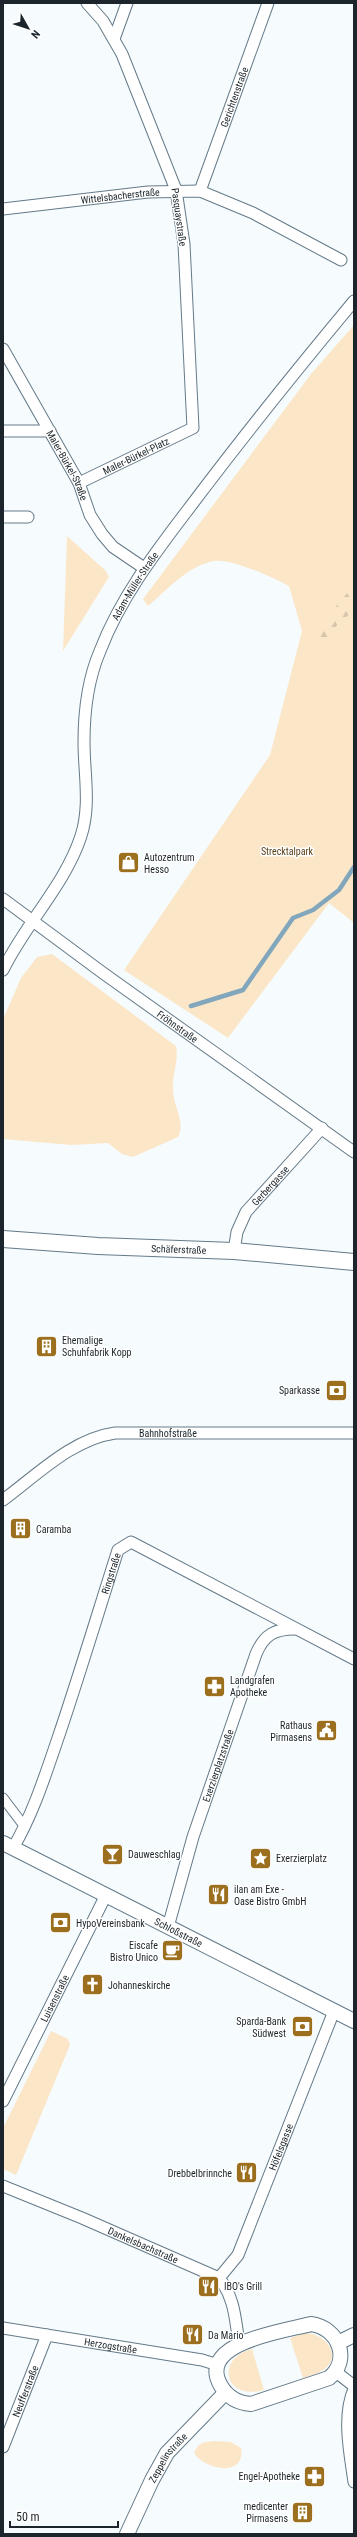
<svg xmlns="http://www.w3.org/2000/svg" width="357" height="2537" viewBox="0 0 357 2537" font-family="'Roboto Condensed',sans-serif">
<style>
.green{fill:#fbe7c8}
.forest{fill:url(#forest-firs)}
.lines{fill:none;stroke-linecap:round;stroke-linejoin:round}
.stream{stroke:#82a6bc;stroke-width:4.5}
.pedestrian-casing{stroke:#647a88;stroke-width:11}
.minor-casing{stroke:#647a88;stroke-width:13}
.tertiary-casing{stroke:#647a88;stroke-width:16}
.secondary-casing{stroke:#647a88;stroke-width:18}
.pedestrian{stroke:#fff;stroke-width:9}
.minor{stroke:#fff;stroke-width:11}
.tertiary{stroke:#fff;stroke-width:14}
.secondary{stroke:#fff;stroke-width:16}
.labels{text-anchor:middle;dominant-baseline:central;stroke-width:3;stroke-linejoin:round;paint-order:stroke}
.street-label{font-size:10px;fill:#1c252b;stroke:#fff}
.park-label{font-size:10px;fill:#594017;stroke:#fff}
.poi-label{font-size:10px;fill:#1c252b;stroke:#fff;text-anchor:start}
</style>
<defs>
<pattern id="forest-firs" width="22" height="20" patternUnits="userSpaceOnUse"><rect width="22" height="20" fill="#fbe7c8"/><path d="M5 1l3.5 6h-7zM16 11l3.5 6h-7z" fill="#d7c6ac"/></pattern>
</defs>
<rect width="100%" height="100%" fill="#f6fbfe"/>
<path class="green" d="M354 325V923L329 903 228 1038 124 970 270 755 302 631 289 586C274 578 231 558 214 561 189 565 167 590 148 606L143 599 311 374Z
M67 536 106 571 109 577 63 651Z
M52 954 176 1046C179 1061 172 1075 173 1089 173 1107 186 1121 178 1137L133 1157 122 1154 108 1143 71 1145 3 1139 4 1017 21 978 37 957Z
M51 2031 68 2039 70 2045 16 2175 3 2169V2128Z
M305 2333C325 2333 344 2356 323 2370 317 2374 309 2376 303 2378L290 2338Z
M252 2349 264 2390C224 2401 215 2358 252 2349Z
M213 2441 231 2442 241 2448C246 2478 205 2470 194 2453 198 2443 203 2442 213 2441Z"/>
<path class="forest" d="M354 585V610L337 625 323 649 315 643 337 605Z"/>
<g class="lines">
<path class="stream" d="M191 1006 243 990 293 918 313 910 339 890 354 867"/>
<defs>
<path id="pedestrian" d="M3 1798 25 1827"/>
<g id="minor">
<path d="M114 39 127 3"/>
<path id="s1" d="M200 191 268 3"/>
<path id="s2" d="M3 209 148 192 200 191 253 213 341 260"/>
<path id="s3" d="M3 349 79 483 90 515 102 534 113 547 144 568"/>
<path d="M3 431H50"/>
<path id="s4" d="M79 483 193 428 184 244 176 190 122 54 103 21 87 3"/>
<path d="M3 517H28"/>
<path id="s5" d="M3 899 103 973 354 1152"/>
<path id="s6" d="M3 970C25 924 65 885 81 836 91 805 84 774 84 742 84 712 88 679 100 651 121 596 158 549 193 503 245 434 299 367 354 301"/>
<path id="s7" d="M234 1251 237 1232 246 1212 322 1128"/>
<path id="s8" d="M3 1500C37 1475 72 1439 115 1433H354"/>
<path id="s9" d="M13 1848C33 1814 45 1776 58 1738 79 1676 98 1613 118 1550L131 1542 354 1659"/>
<path id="s10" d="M168 1927 193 1837 256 1654C264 1635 274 1629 295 1629"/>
<path id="s11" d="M3 2101 106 1895"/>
<path id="s12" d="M3 2186 82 2218 219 2278C235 2298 235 2319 239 2343"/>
<path id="s13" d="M219 2278 238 2255 334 2011"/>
<path id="s14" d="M3 2328 202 2360 218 2365"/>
<path d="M336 2372 354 2386"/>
<path d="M354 2389C342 2416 350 2454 354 2482"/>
<path id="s15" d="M3 2447 47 2335"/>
</g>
<g id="tertiary">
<path id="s16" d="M3 1843 354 2021"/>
<path d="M311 2324C339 2328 351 2360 329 2378L251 2404C238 2403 228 2398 221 2386 195 2342 286 2331 311 2324Z"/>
<path d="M338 2343 354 2335"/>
<path id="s17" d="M127 2534 152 2480 167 2453 225 2393"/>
</g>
<g id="secondary">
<path id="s18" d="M3 1239 98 1246 234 1251 354 1262"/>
</g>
</defs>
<use href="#pedestrian" class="pedestrian-casing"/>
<use href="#minor" class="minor-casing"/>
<use href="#tertiary" class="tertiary-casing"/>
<use href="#secondary" class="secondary-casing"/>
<use href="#pedestrian" class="pedestrian"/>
<use href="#minor" class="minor"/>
<use href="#tertiary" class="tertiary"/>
<use href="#secondary" class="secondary"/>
</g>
<defs>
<symbol id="shop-square" viewBox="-11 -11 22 22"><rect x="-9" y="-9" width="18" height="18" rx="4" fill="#9b6f1e" stroke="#fff"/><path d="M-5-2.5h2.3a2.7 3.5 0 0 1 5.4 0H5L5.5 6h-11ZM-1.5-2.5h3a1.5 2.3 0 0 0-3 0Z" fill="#fff"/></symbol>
<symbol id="building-square" viewBox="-11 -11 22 22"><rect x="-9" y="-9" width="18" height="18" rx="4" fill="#9b6f1e" stroke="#fff"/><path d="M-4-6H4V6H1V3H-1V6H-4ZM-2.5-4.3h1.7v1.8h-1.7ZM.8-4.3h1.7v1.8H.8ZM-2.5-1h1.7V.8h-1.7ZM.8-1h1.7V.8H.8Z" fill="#fff"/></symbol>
<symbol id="bank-square" viewBox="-11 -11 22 22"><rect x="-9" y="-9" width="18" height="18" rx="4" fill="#9b6f1e" stroke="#fff"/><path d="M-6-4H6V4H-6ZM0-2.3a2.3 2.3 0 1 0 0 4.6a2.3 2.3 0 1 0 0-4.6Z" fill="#fff"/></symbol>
<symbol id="pharmacy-square" viewBox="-11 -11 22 22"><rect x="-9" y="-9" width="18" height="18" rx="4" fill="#9b6f1e" stroke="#fff"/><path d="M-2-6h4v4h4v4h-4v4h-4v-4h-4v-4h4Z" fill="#fff"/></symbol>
<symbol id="civic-square" viewBox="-11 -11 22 22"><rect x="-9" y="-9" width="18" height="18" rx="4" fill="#9b6f1e" stroke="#fff"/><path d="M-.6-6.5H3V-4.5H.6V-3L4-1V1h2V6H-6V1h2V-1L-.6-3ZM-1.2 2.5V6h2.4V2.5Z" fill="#fff"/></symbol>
<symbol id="bar-square" viewBox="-11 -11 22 22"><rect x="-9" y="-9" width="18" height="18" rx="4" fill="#9b6f1e" stroke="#fff"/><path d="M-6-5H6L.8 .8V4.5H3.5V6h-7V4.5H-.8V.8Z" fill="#fff"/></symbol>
<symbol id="sight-square" viewBox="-11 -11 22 22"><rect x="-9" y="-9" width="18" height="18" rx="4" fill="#9b6f1e" stroke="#fff"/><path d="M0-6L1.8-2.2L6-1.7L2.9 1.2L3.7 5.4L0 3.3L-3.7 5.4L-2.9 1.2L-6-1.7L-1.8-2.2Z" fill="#fff"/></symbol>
<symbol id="restaurant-square" viewBox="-11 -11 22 22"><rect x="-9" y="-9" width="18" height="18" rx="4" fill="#9b6f1e" stroke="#fff"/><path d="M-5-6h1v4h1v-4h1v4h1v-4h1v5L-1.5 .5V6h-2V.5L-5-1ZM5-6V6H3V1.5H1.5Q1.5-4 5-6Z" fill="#fff"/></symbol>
<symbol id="cafe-square" viewBox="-11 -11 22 22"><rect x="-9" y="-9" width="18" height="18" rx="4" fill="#9b6f1e" stroke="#fff"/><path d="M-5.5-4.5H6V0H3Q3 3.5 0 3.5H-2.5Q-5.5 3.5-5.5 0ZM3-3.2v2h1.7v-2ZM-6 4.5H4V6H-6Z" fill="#fff"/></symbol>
<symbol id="church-square" viewBox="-11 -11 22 22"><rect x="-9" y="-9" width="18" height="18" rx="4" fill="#9b6f1e" stroke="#fff"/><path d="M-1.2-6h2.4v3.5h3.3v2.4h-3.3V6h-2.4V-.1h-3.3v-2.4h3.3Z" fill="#fff"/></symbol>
</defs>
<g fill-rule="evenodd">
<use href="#shop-square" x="116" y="850" width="25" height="25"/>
<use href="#building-square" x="34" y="1334" width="25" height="25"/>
<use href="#bank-square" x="324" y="1378" width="25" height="25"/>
<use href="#building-square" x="8" y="1516" width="25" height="25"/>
<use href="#pharmacy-square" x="202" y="1674" width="25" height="25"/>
<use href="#civic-square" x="314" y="1718" width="25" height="25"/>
<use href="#bar-square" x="100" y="1842" width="25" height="25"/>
<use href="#sight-square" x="248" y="1846" width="25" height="25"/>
<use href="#restaurant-square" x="206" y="1882" width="25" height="25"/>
<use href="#bank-square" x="48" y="1910" width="25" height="25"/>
<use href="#cafe-square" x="160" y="1938" width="25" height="25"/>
<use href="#church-square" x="80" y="1972" width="25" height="25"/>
<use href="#bank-square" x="290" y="2014" width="25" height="25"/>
<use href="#restaurant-square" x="234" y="2160" width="25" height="25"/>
<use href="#restaurant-square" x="196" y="2274" width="25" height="25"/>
<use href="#restaurant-square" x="180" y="2322" width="25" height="25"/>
<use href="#pharmacy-square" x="302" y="2464" width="25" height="25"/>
<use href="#building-square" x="290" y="2500" width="25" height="25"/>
</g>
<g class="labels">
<g class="street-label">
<text stroke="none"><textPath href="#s1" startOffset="100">Gerichtenstraße</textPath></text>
<text stroke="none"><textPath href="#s2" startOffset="118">Wittelsbacherstraße</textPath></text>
<text transform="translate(179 217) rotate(82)">Pasquaystraße</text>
<text stroke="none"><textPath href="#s4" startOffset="63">Maler-Bürkel-Platz</textPath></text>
<text stroke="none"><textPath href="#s3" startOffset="133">Maler-Bürkel-Straße</textPath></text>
<text stroke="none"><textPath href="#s6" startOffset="417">Adam-Müller-Straße</textPath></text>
<text stroke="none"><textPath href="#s5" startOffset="216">Fröhnstraße</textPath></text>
<text stroke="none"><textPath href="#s7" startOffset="77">Gerbergasse</textPath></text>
<text stroke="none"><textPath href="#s18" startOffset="176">Schäferstraße</textPath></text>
<text stroke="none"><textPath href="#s8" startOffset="185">Bahnhofstraße</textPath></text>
<text stroke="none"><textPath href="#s9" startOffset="292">Ringstraße</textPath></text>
<text stroke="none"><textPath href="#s10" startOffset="169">Exerzierplatzstraße</textPath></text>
<text stroke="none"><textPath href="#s16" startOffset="197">Schloßstraße</textPath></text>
<text stroke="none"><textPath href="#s11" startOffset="115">Luisenstraße</textPath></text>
<text stroke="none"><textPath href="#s13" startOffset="146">Höfelsgasse</textPath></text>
<text stroke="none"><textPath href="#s12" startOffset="152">Dankelsbachstraße</textPath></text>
<text stroke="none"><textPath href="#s14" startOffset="109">Herzogstraße</textPath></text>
<text stroke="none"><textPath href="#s15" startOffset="60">Neufferstraße</textPath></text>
<text stroke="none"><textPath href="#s17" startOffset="87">Zeppelinstraße</textPath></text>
</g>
<g class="park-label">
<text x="287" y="851">Strecktalpark</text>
</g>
<g class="poi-label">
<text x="144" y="857">Autozentrum<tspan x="144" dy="12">Hesso</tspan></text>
<text x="62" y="1340">Ehemalige<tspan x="62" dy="12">Schuhfabrik Kopp</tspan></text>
<text x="320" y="1390" text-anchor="end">Sparkasse</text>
<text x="36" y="1529">Caramba</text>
<text x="230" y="1680">Landgrafen<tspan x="230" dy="12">Apotheke</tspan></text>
<text x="312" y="1725" text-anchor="end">Rathaus<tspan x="312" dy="12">Pirmasens</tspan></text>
<text x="128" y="1854">Dauweschlag</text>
<text x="276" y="1858">Exerzierplatz</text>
<text x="234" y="1889">ilan am Exe -<tspan x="234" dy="12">Oase Bistro GmbH</tspan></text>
<text x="76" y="1923">HypoVereinsbank</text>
<text x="158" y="1945" text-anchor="end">Eiscafe<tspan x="158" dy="12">Bistro Unico</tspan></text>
<text x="108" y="1985">Johanneskirche</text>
<text x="286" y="2021" text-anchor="end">Sparda-Bank<tspan x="286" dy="12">Südwest</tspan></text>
<text x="232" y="2173" text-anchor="end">Drebbelbrinnche</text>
<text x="224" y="2286">IBO's Grill</text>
<text x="208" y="2335">Da Mario</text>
<text x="300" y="2476" text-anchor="end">Engel-Apotheke</text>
<text x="288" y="2506" text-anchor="end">medicenter<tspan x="288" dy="12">Pirmasens</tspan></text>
</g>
</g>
<rect width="357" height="2537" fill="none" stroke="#1c252b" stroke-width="8"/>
<g transform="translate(28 28) rotate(129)" stroke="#ffffff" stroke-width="3" paint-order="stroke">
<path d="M0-3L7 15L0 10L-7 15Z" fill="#1c252b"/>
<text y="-6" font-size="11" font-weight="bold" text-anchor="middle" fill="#1c252b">N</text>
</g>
<path d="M10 2521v6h108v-6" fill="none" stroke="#1c252b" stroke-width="2"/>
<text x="16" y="2521" font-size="12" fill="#1c252b" stroke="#ffffff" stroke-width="3" paint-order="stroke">50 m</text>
</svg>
